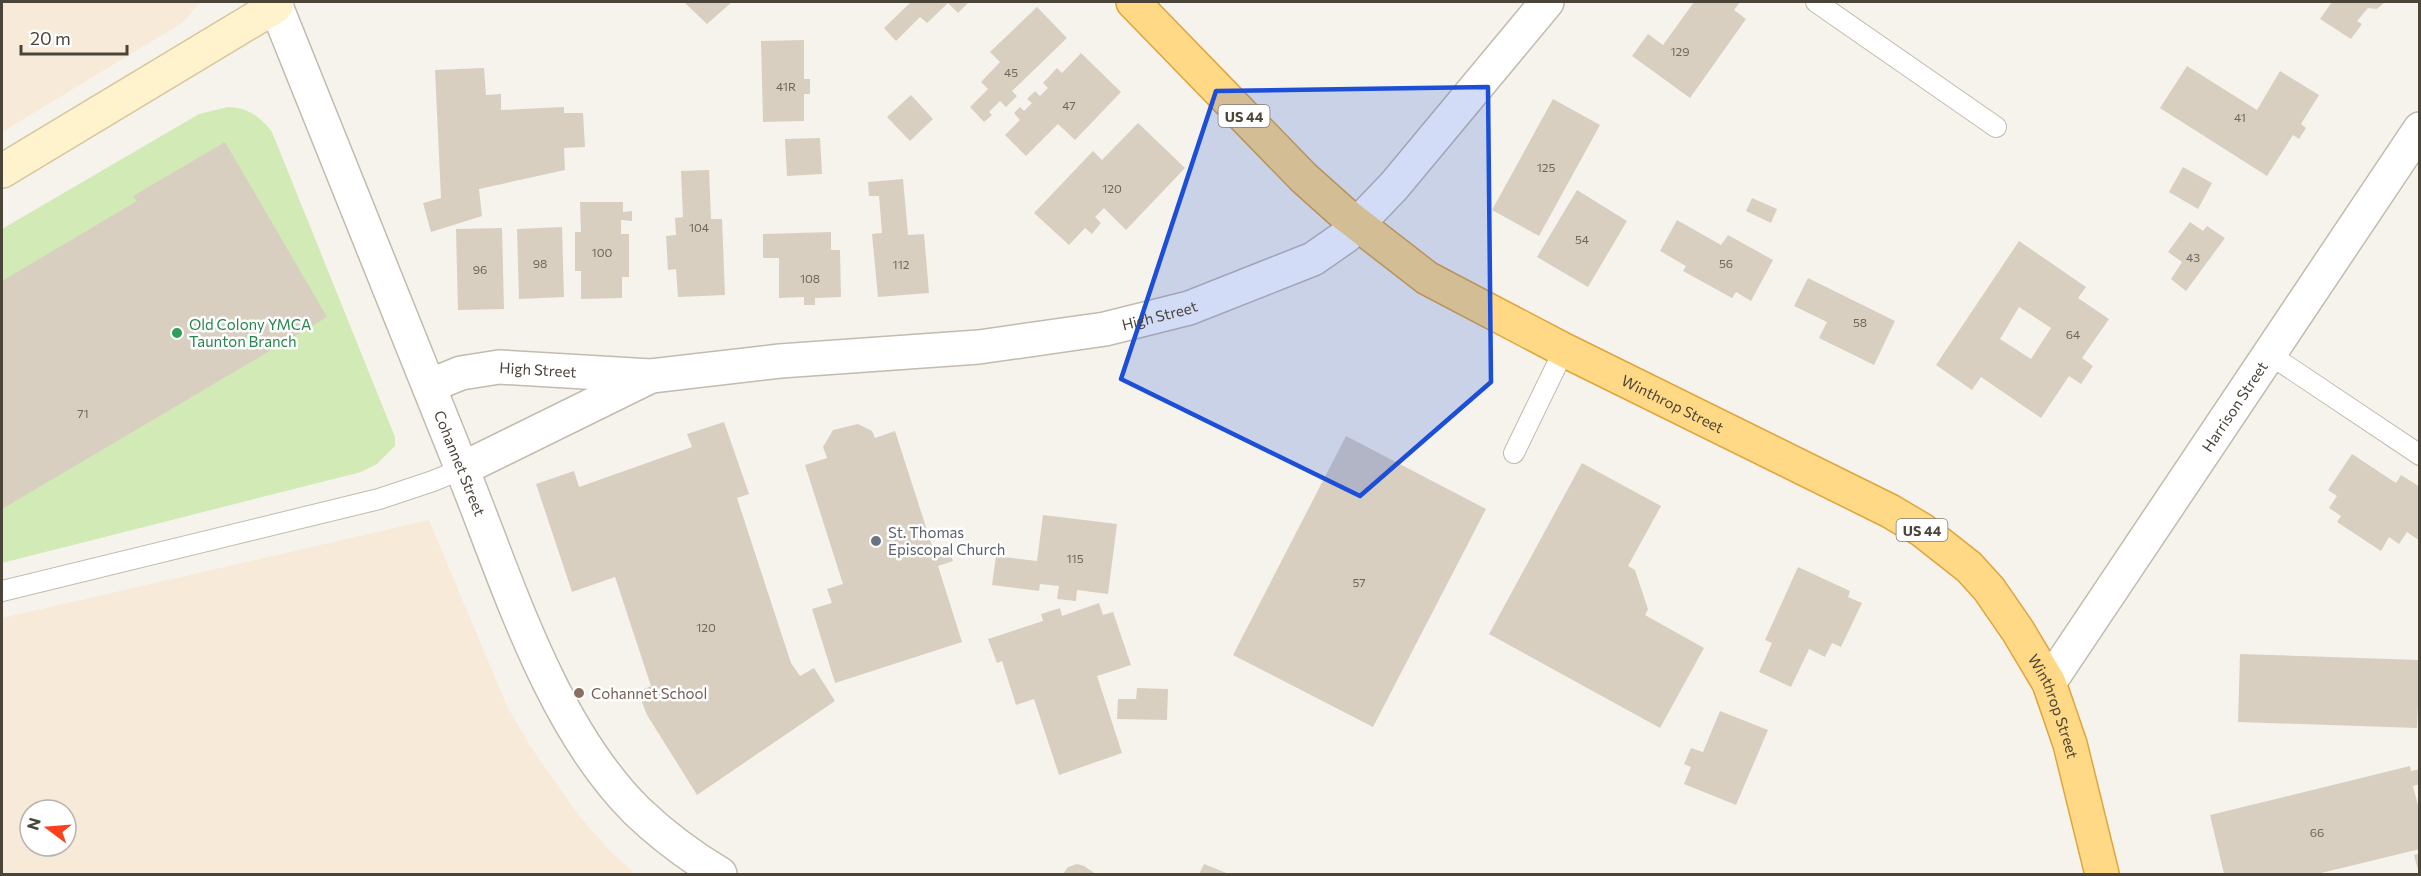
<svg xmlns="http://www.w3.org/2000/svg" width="2421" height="876" viewBox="0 0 2421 876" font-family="Commissioner,sans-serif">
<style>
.commercial{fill:#f7ead8;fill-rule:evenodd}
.green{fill:#d2eab5}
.building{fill:#d8cfc1;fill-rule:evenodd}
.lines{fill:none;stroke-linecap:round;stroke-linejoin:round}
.service-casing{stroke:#c2bbae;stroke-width:22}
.minor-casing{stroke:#c2bbae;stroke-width:36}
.tertiary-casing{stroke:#c2bbae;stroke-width:36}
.secondary-casing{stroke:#d6c79b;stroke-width:36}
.trunk-casing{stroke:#e0a43c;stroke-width:36}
.service{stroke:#fff;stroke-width:20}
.minor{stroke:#fff;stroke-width:33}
.tertiary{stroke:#fff;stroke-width:33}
.secondary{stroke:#fff3cd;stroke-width:33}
.trunk{stroke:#ffd985;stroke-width:33}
.marked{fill:#1d4ed8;fill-opacity:0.2;stroke:#1d4ed8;stroke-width:4.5;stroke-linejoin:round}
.leisure-dot{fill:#2e9e5b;stroke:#fff;stroke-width:2}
.worship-dot{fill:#6b7280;stroke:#fff;stroke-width:2}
.education-dot{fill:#8d6e63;stroke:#fff;stroke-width:2}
.labels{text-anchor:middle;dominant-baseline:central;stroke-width:5;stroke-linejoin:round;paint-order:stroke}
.number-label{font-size:12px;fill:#6e675b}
.shield{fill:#fff;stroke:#817c74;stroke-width:1.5}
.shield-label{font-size:14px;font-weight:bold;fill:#4b4439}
.street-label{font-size:15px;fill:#4b4439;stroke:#fff}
.leisure-label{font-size:15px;fill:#27864d;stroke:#fff;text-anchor:start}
.worship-label{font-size:15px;fill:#5b616d;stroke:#fff;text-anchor:start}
.education-label{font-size:15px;fill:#785e54;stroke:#fff;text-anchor:start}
</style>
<rect width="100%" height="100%" fill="#f6f3ec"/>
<path class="commercial" d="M2 2H201L182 23 2 132Z
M429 520 507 706 530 746 580 817 609 850 635 874H2V618ZM30 810H66V846H30Z"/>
<path class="green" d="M228 107C248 108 260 116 272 132L395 437V446L377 464 361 472 2 563V229L199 114Z"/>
<path class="building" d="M684 2H732L707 24Z
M911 2H969L958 13 948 3 927 23 920 17 896 41 884 28Z
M1694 2H1740L1734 10 1746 19 1690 98 1632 56 1648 34 1663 45Z
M2332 2H2385L2377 9 2368 8 2357 21 2362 24 2351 39 2320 19Z
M1037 7 1067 38 1012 91 1017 96 1006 107 1000 101 989 112 992 115 984 122 970 107 988 89 981 82 1000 62 990 52Z
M804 40V79H810V94H804V121L763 122 761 41Z
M1081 53 1121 92 1075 140 1058 124 1026 156 1005 135 1020 120 1014 113 1020 107 1024 111 1032 103 1027 99 1035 91 1040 96 1048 88 1043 83 1057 68 1062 73Z
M2187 66 2257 110 2280 71 2319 95 2301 124 2306 128 2299 139 2293 135 2267 176 2160 108Z
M484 68 486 95 501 94V110L564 107V113H583L585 147 564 148 565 170 479 189 482 216 431 232 423 203 441 198 435 70Z
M911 95 933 119 910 141 887 117Z
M1553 99 1600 125 1539 236 1492 210Z
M1138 123 1185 168 1126 230 1104 208 1095 217 1101 223 1092 234 1085 228 1069 245 1034 213 1093 151 1102 160Z
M820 138 822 174 787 176 785 139Z
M225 142 327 317 2 509V281L137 201 133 196Z
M2183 167 2212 183 2198 209 2169 192Z
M709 170 711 219H722L725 295 678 297 676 269 668 270 666 236 676 235 675 218 683 217 681 171Z
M903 179 908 235 924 234 929 293 878 297 872 234 882 233 879 196H869L868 182Z
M1577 190 1627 221 1588 287 1537 257Z
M1752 198 1777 209 1771 223 1746 211Z
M580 202H623V212L632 211V221L621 220V234H629V277H622V298L581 299V271H575V232H581Z
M1677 220 1721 245 1728 235 1773 260 1751 301 1736 292 1732 298 1683 271 1686 266 1660 251Z
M2190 222 2203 231 2207 226 2225 238 2186 291 2171 279 2182 262 2168 252Z
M562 227 564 297 519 299 517 229Z
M502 228 504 309 458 310 456 229Z
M831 232V250H840L841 297 815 298V305H804V297L779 298V258H763V234Z
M2019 241 2086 287 2078 298 2109 319 2082 358 2093 366 2081 384 2069 376 2041 418 1981 377 1972 390 1936 365ZM2019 307 2051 328 2031 359 2000 339Z
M1808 278 1895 321 1874 365 1819 338 1827 322 1794 306Z
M724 422 749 494 737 498 791 663 800 676 814 668 835 701 697 795 647 715 638 692 651 686 615 577 572 592 536 484 574 471 579 487 692 447 687 434Z
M858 424 872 431 875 438 895 431 935 555 949 550 953 561 938 566 962 642 835 683 812 609 832 603 827 589 843 584 805 465 827 458 823 447 833 430Z
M1346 436 1486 509 1373 727 1233 655Z
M2352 454 2396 483 2401 475 2420 487V541L2407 532 2399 544 2389 537 2381 551 2337 522 2341 516 2329 508 2337 496 2328 490Z
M1582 463 1661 506 1628 566 1635 570 1648 609 1645 615 1704 648 1660 728 1489 634Z
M1043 515 1117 524 1108 594 1077 590 1076 601 1057 599 1059 586 1040 584 1039 591 992 585 996 556 1037 561Z
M1798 567 1850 591 1848 597 1862 603 1841 647 1832 643 1825 657 1809 649 1791 687 1759 672 1772 643 1765 640Z
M1099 603 1103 615 1113 612 1131 665 1097 676 1122 753 1059 775 1034 699 1016 705 1002 661 997 663 988 639 1043 621 1041 614 1060 608 1062 616Z
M2240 654 2420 660 2417 728 2238 722Z
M1137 688 1168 689 1167 720 1117 719 1118 699H1136Z
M1720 711 1768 730 1736 805 1684 784 1691 767 1684 764 1691 748 1703 752Z
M2410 766 2411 771 2420 769V784L2413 786 2420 813V849L2317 874H2224L2210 815Z
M2420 853V874H2419L2414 855Z
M1077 864 1084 866 1096 874H1063L1068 867Z
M1204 864 1229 874H1199Z"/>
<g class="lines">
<defs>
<path id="service" d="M1816 2 1996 127
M2269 354 2420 455
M1514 453 1564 350
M2 591 379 499 433 481 462 469"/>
<g id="minor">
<path d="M462 469C507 580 550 725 637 811 662 835 690 856 720 874"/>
<path id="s1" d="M2049 683 2420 129"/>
</g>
<g id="tertiary">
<path d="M276 6 462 469 649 377"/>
<path id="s2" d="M429 386 461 373 499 367 651 376 780 361 979 347 1105 329 1189 308 1313 259 1346 236 1394 186 1547 2"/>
</g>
<path id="secondary" d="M2 171 276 6 275 2"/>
<g id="trunk">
<path id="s3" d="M1133 2 1304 178 1342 212 1427 278 1564 350 1890 511 1922 530 1969 567 1989 589 2018 631 2049 683 2070 744 2102 874"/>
</g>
</defs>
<use href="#service" class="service-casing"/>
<use href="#minor" class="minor-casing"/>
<use href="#tertiary" class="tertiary-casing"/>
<use href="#secondary" class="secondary-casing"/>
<use href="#trunk" class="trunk-casing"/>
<use href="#service" class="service"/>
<use href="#minor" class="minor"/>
<use href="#tertiary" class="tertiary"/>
<use href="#secondary" class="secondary"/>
<use href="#trunk" class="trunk"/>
</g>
<path class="marked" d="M1488 87 1491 382 1360 496 1121 379 1216 91Z"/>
<circle class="leisure-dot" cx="177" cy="333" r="6"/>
<circle class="worship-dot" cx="876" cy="541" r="6"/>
<circle class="education-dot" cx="579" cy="693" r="6"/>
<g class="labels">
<g class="number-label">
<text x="1680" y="51">129</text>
<text x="1011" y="72">45</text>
<text x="786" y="86">41R</text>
<text x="1069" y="105">47</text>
<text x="2240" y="117">41</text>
<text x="1546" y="167">125</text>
<text x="1112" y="188">120</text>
<text x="699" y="227">104</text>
<text x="1582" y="239">54</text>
<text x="602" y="252">100</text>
<text x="2193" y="257">43</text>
<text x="540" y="263">98</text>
<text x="1726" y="263">56</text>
<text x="901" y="264">112</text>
<text x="480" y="269">96</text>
<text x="810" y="278">108</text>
<text x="1860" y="322">58</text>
<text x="2073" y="334">64</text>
<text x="83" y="413">71</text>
<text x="1075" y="558">115</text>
<text x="1359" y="582">57</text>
<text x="706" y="627">120</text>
<text x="2317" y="832">66</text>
</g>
<g class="shield">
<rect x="1218.5" y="105" width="51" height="22" rx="4.5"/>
<rect x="1896.5" y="519" width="51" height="22" rx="4.5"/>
</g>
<g class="shield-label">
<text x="1244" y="116">US 44</text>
<text x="1922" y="530">US 44</text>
</g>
<g class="street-label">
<text stroke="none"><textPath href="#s2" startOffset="738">High Street</textPath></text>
<text stroke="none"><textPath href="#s2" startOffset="112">High Street</textPath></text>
<text stroke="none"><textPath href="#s3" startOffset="680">Winthrop Street</textPath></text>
<text stroke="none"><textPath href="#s1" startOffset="333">Harrison Street</textPath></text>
<text transform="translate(460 463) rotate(68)">Cohannet Street</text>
<text stroke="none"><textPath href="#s3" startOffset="1184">Winthrop Street</textPath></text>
</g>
<g class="leisure-label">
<text x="189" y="324">Old Colony YMCA<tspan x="189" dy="17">Taunton Branch</tspan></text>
</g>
<g class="worship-label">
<text x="888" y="532">St. Thomas<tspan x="888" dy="17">Episcopal Church</tspan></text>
</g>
<g class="education-label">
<text x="591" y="693">Cohannet School</text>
</g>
</g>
<rect width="2421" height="876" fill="none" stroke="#4b4439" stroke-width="6"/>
<g transform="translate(48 828) rotate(286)"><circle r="28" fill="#ffffff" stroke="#b7b4b0" stroke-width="1.5"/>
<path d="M0-4.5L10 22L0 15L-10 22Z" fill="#fc3f1d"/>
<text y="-9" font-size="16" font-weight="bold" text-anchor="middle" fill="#4b4439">N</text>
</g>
<path d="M21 45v9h106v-9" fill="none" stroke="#4b4439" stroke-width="3"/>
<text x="30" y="45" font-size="18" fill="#4b4439" stroke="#ffffff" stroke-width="4.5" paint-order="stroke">20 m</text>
</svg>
